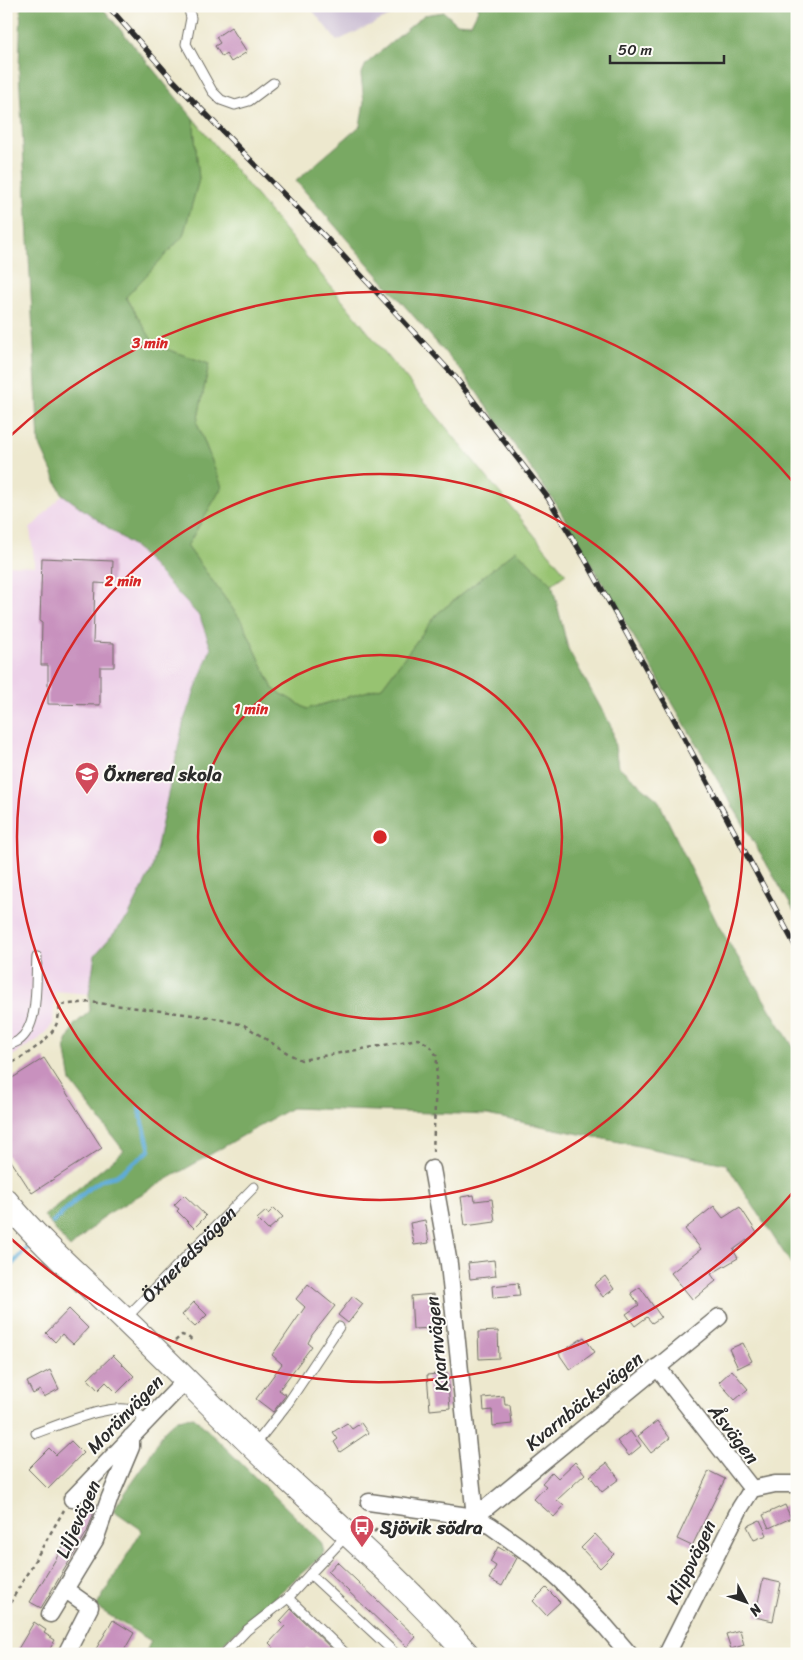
<svg xmlns="http://www.w3.org/2000/svg" width="803" height="1660" viewBox="0 0 803 1660" font-family="Sriracha,sans-serif">
<style>
.built{fill:#edd1e9}
.industrial{fill:#ccbfd4}
.green{fill:#97c371;stroke:#61774e}
.forest{fill:#79a963;stroke:#526a47}
.lines{fill:none;stroke-linecap:round;stroke-linejoin:round}
.stream{stroke:#5eacd7;stroke-width:4.5}
.building{fill:#c891be}
.lane-casing{stroke:#6f6d64;stroke-width:11}
.street-casing{stroke:#6f6d64;stroke-width:19}
.secondary-casing{stroke:#6f6d64;stroke-width:26}
.path{stroke:#6f6d64;stroke-width:2.5;stroke-dasharray:4 4;stroke-linecap:butt}
.lane{stroke:#fff;stroke-width:9}
.street{stroke:#fff;stroke-width:16}
.secondary{stroke:#fff;stroke-width:24}
.rail-casing{stroke:#2b2b2b;stroke-width:5.5}
.rail{stroke:#fdfcf7;stroke-width:4;stroke-dasharray:11;stroke-linecap:butt}
.ring{fill:none;stroke:#d62828;stroke-width:2.5}
.labels{text-anchor:middle;dominant-baseline:central;stroke-width:4;stroke-linejoin:round;paint-order:stroke}
.poi-label{font-size:19px;font-weight:bold;fill:#2b2b2b;stroke:#fdfcf7;text-anchor:start}
.street-label{font-size:19px;fill:#2b2b2b;stroke:#fdfcf7}
.centre{fill:#d62828;stroke:#fdfcf7;stroke-width:2.5}
.ring-label{font-size:15px;text-anchor:middle;font-weight:bold;fill:#d62828;stroke:#fdfcf7;stroke-width:4;stroke-linejoin:round;paint-order:stroke}
</style>
<rect width="100%" height="100%" fill="#fdfcf7"/>
<filter id="ink" filterUnits="userSpaceOnUse"><feTurbulence type="fractalNoise" baseFrequency=".02" numOctaves="2"/><feDisplacementMap in="SourceGraphic" scale="10" xChannelSelector="R" yChannelSelector="G"/><feConvolveMatrix kernelMatrix="1 2 1 2 8 2 1 2 1" color-interpolation-filters="sRGB"/></filter>
<filter id="wash" filterUnits="userSpaceOnUse"><feTurbulence type="fractalNoise" baseFrequency=".0096" numOctaves="4" result="noise"/><feDisplacementMap in="SourceGraphic" scale="20" xChannelSelector="R" yChannelSelector="G"/><feGaussianBlur stdDeviation="1.12" result="paint"/><feColorMatrix in="noise" values="0 0 0 0 0 0 0 0 0 0 0 0 0 0 0 0 0 1.4 0 .05"/><feComposite in="paint" operator="in"/></filter>
<g filter="url(#wash)">
<rect width="100%" height="100%" fill="#ede8ce"/>
<path class="built" d="M63 494 92 505 136 548 200 617 211 648 184 720 152 869 128 917 95 955 89 994 55 991 53 1024 39 1039 6 1060V565L35 566 30 529Z"/>
<path class="industrial" d="M309 6H411L337 41Z"/>
<path class="green" d="M193 118 566 574 552 584 516 550 437 614 382 687 307 709 273 689 243 623 187 546 222 487 197 423 209 364 154 345 126 296 183 236 199 179Z"/>
<path class="forest" d="M21 6H101L193 118 199 179 183 236 126 297 155 345 209 364 197 423 222 487 187 546 243 623 273 689 307 709 382 687 437 614 516 550 552 584 568 649 612 728 618 766 658 800 718 925 797 1053V1273L726 1164 487 1115 291 1108 107 1214 70 1248 44 1216 124 1151 71 1082 65 1046 74 1025 90 1011 89 994 95 955 128 917 152 869 184 720 211 648 200 617 136 548 62 494 39 443 19 71Z
M478 6H797V916L556 504 463 373 296 181 360 126 364 102 361 75 366 64 424 15 444 12 456 23 471 24 478 10Z
M194 1417 321 1542 324 1552 320 1557 211 1654H145L151 1641 96 1607 142 1530 113 1510 142 1469 164 1431 177 1419Z"/>
<g class="lines">
<path class="stream" d="M53 1222 88 1189 103 1179 116 1176 150 1150 139 1108
M6 1271 28 1247"/>
</g>
<g id="blocks">
<path class="building" d="M231 27 247 52 231 62 226 54 222 57 215 46 220 43 216 37Z
M42 558 113 561 112 584 95 583 93 642 114 643V667H100V705L48 704V665H41L42 622H40Z
M44 1058 102 1148 32 1193 6 1153V1082Z
M184 1195 206 1216 194 1228 177 1211 179 1209 174 1205Z
M474 1195 475 1201 492 1199 495 1222 465 1226 461 1197Z
M714 1206 723 1218 740 1207 757 1233 733 1250 738 1258 711 1274 716 1281 693 1300 671 1273 701 1249 685 1229Z
M274 1208 283 1217 268 1230 257 1219 266 1211 268 1214Z
M425 1220 429 1243 414 1245 410 1223Z
M494 1260 496 1276 470 1279 468 1263Z
M605 1276 614 1289 603 1297 594 1285Z
M518 1283 520 1296 493 1298 492 1286Z
M308 1284 335 1306 312 1335 308 1343 312 1346 279 1390 286 1395 273 1412 256 1399 282 1364 272 1355 305 1307 296 1299Z
M640 1287 661 1317 652 1323 647 1317 635 1326 626 1314 639 1305 631 1293Z
M434 1294 436 1328 413 1329 411 1296Z
M353 1296 363 1304 348 1323 338 1315Z
M194 1302 207 1315 195 1327 182 1315Z
M69 1309 88 1328 73 1344 62 1334 55 1342 46 1333Z
M498 1331 499 1358 479 1359 478 1332Z
M584 1337 595 1352 570 1370 559 1354Z
M743 1343 752 1361 738 1368 729 1349Z
M113 1355 134 1376 117 1393 106 1382 98 1390 88 1379Z
M50 1370 59 1389 44 1397 40 1390 33 1394 27 1382Z
M732 1370 748 1389 735 1400 719 1382Z
M447 1373 450 1408 430 1410 427 1375Z
M504 1396 505 1405H510L512 1424 493 1426 492 1410 484 1411 483 1398Z
M657 1421 670 1438 651 1453 638 1436Z
M347 1423 352 1429 361 1423 368 1433 340 1452 334 1442 338 1439 333 1432Z
M630 1431 641 1446 629 1456 617 1441Z
M71 1441 83 1453 48 1489 28 1469 49 1448 56 1455Z
M575 1462 585 1474 557 1500 564 1506 554 1517 534 1499 546 1486 542 1483 552 1472 558 1478Z
M607 1463 619 1479 602 1492 590 1476Z
M709 1471 725 1479 692 1546 677 1539Z
M90 1502 96 1506 87 1532 41 1608 30 1602Z
M785 1505 791 1518 769 1528 763 1515Z
M760 1520 767 1535 754 1540 747 1526Z
M595 1534 614 1554 600 1568 581 1548Z
M498 1547 517 1558 502 1586 489 1579 496 1566 490 1562Z
M337 1562 416 1637 407 1647 328 1572Z
M763 1579 781 1583 773 1621 755 1617Z
M546 1588 560 1602 546 1615 533 1601Z
M291 1609 337 1654H314L307 1648 302 1654H280L269 1643 285 1626 280 1621Z
M113 1620 134 1633 122 1654H93Z
M34 1622 46 1630 44 1633 55 1640 47 1654H15Z
M740 1630 744 1645 731 1649 726 1634Z"/>
</g>
</g>
<g filter="url(#ink)">
<use href="#blocks" fill-opacity="0" stroke="#6f6d64" stroke-width="1"/>
<g class="lines">
<defs>
<g id="lane">
<path d="M188 6 191 18 186 44 212 91 221 100 235 105 249 101 273 83"/>
<path d="M6 1045C10 1044 15 1043 18 1041 40 1026 35 982 37 957"/>
<path id="s1" d="M125 1319 254 1187"/>
<path d="M36 1433C57 1426 113 1401 134 1411 139 1413 142 1417 146 1421"/>
<path d="M254 1446 288 1403 339 1327"/>
<path d="M347 1535 310 1574 396 1654"/>
<path d="M288 1598 346 1654"/>
<path d="M224 1654 247 1630 288 1598 310 1574"/>
</g>
<path id="street" d="M432 1169 449 1264 475 1517
M657 1367 752 1489
M752 1489 775 1484H797
M72 1499 187 1379
M369 1502 475 1517 491 1526 534 1557 559 1579 605 1626 629 1654
M475 1517 719 1317
M50 1614 95 1540 110 1497 131 1447V1437
M66 1654 90 1607 66 1590
M667 1654 740 1508 752 1489"/>
<path id="secondary" d="M6 1201C42 1245 86 1282 126 1321 178 1371 228 1423 280 1472 344 1531 410 1588 467 1654"/>
</defs>
<use href="#lane" class="lane-casing"/>
<use href="#street" class="street-casing"/>
<use href="#secondary" class="secondary-casing"/>
<path class="path" d="M6 1066C22 1058 49 1041 56 1025 59 1019 59 1011 60 1005L90 1002 209 1017 244 1025 289 1054 301 1060 418 1039 429 1045 437 1056 433 1153
M175 1341 182 1335 188 1337 194 1342
M374 1532 386 1520
M6 1610 64 1510"/>
<use href="#lane" class="lane"/>
<use href="#street" class="street"/>
<use href="#secondary" class="secondary"/>
<defs>
<path id="rail" d="M108 6 172 79 335 247 455 377 548 498 584 557 668 708 797 949"/>
</defs>
<use href="#rail" class="rail-casing"/>
<use href="#rail" class="rail"/>
</g>
</g>
<g class="ring">
<circle cx="380" cy="837" r="182"/>
<circle cx="380" cy="837" r="363"/>
<path d="M794 1191A545 545 0 0 1 8 1236M8 438A545 545 0 0 1 794 483"/>
</g>
<defs>
<symbol id="school-pin" viewBox="-11 -11 22 30"><path d="M0 17L-7.5 6A9.5 9.5 0 1 1 7.5 6Z" fill="#d1495b" stroke="#fdfcf7"/><path d="M0-5L7-2L0 1L-7-2ZM-4 1L0 2.5L4 1V4Q0 6-4 4Z" fill="#fff"/></symbol>
<symbol id="bus-pin" viewBox="-11 -11 22 30"><path d="M0 17L-7.5 6A9.5 9.5 0 1 1 7.5 6Z" fill="#d1495b" stroke="#fdfcf7"/><path d="M-5-6H5V4H4V6H2V4H-2V6H-4V4H-5ZM-3.5-4V0h7V-4ZM-3.5 1.2v1.5H-2V1.2ZM2 1.2v1.5H3.5V1.2Z" fill="#fff"/></symbol>
</defs>
<g fill-rule="evenodd">
<use href="#school-pin" x="73" y="760" width="28" height="38"/>
<use href="#bus-pin" x="348" y="1513" width="28" height="38"/>
</g>
<g class="labels">
<g class="poi-label">
<text x="104" y="774">Öxnered skola</text>
<text x="380" y="1527">Sjövik södra</text>
</g>
<g class="street-label">
<text stroke="none"><textPath href="#s1" startOffset="91">Öxneredsvägen</textPath></text>
<text transform="translate(437 1344) rotate(-96)">Kvarnvägen</text>
<text transform="translate(584 1401) rotate(-39)">Kvarnbäcksvägen</text>
<text transform="translate(125 1414) rotate(-46)">Moränvägen</text>
<text transform="translate(734 1434) rotate(52)">Åsvägen</text>
<text transform="translate(78 1519) rotate(-66)">Liljevägen</text>
<text transform="translate(691 1562) rotate(-64)">Klippvägen</text>
</g>
</g>
<circle cx="380" cy="837" r="8" class="centre"/>
<g class="ring-label">
<text x="150" y="348">3 min</text>
<text x="123" y="586">2 min</text>
<text x="251" y="714">1 min</text>
</g>
<rect width="803" height="1660" fill="none" stroke="#fdfcf7" stroke-width="25"/>
<g transform="translate(746 1602) rotate(131)" stroke="#fdfcf7" stroke-width="4" paint-order="stroke">
<path d="M0-4L9 19L0 12L-9 19Z" fill="#2b2b2b"/>
<text y="-8" font-size="14" font-weight="bold" text-anchor="middle" fill="#2b2b2b">N</text>
</g>
<path d="M610 55v8h114v-8" fill="none" stroke="#2b2b2b" stroke-width="2.5"/>
<text x="618" y="55" font-size="15" fill="#2b2b2b" stroke="#fdfcf7" stroke-width="4" paint-order="stroke">50 m</text>
</svg>
